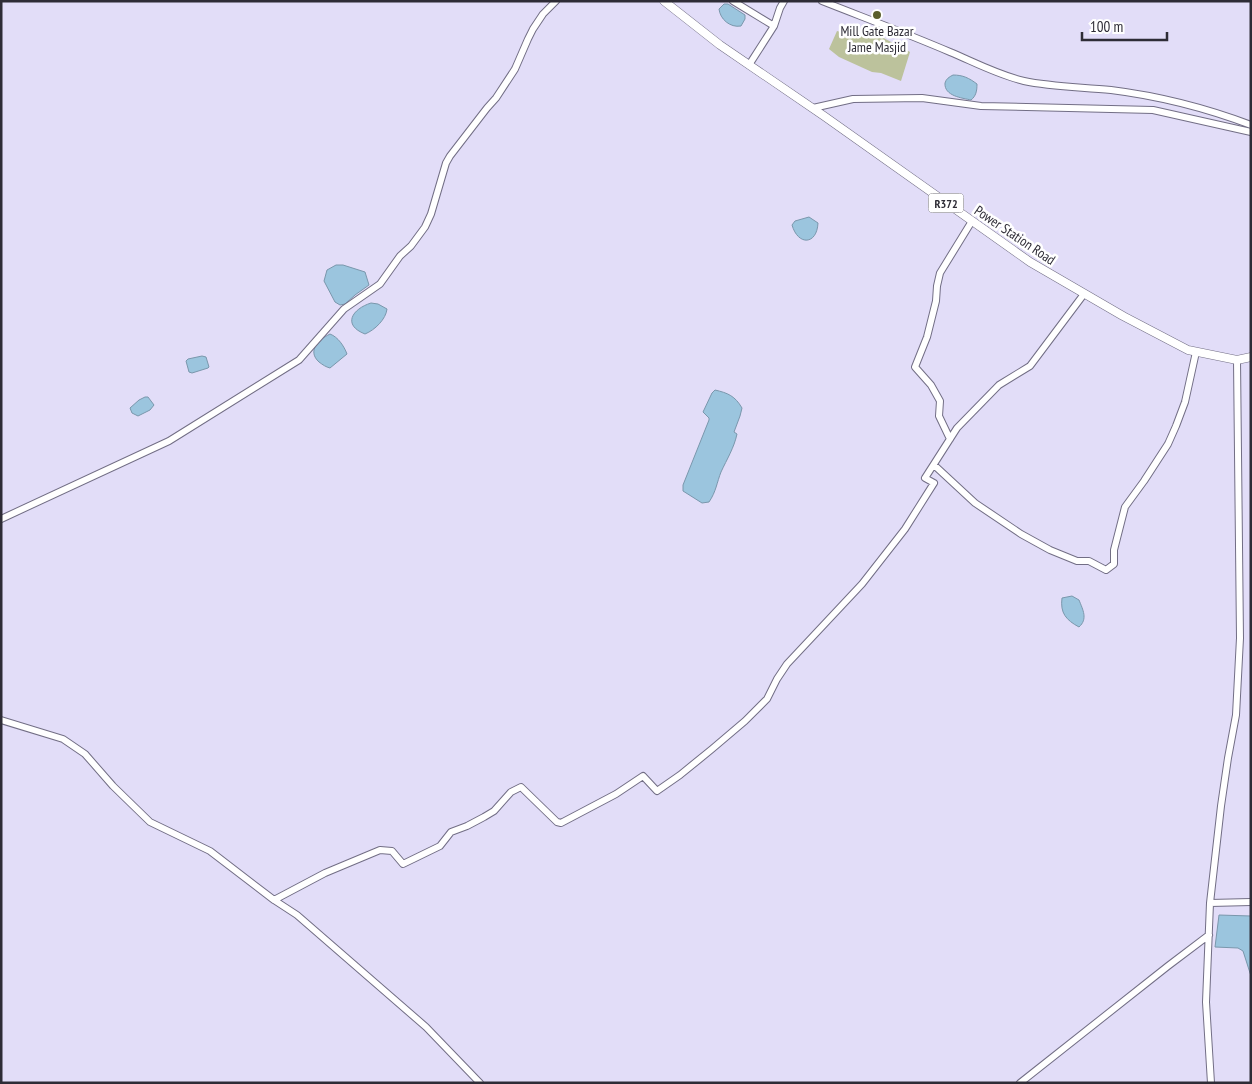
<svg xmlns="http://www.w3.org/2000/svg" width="1252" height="1084" viewBox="0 0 1252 1084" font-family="'PT Sans Narrow',sans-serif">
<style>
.green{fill:#bcc29c}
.water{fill:#9bc5de;stroke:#7a97ac}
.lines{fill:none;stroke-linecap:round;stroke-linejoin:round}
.minor-casing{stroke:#726e85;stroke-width:8}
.major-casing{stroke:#726e85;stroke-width:9}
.minor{stroke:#fff;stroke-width:6}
.major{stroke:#fff;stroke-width:8}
.poi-dot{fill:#5a5e2c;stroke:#fff;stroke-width:2}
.labels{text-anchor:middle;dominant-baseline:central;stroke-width:5;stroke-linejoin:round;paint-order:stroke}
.shield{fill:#fff;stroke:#6d6b72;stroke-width:1}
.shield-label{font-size:12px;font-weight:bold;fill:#2e2c36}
.poi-label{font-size:14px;fill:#2e2c36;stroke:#fff}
.street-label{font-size:14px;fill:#2e2c36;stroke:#fff}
</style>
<rect width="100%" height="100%" fill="#e2ddf8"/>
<path class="green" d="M837 31 856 36 878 35 910 52 901 81 881 73 872 72 839 57 829 49Z"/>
<path class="water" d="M724 4H728L745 15V19L741 26C730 28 720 19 719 9Z
M953 75C963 75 969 78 977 84 977 91 976 96 971 100 962 98 944 96 945 83 946 79 949 77 953 75Z
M809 217 818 223C817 245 798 246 792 225L795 221Z
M336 265H343L365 272 369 285 355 295 345 304 340 305 335 302 324 281 327 270Z
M371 303 378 304 387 309C386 319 375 330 365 334 342 325 352 309 371 303Z
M330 334C338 337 344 346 347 354L330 368C326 367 323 365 319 362 307 351 318 340 330 334Z
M202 356 206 357 209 367 208 368 192 373 189 372 186 361 188 359Z
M715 390C728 393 735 396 742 408L740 416 734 432 737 434C734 448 727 459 721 472 717 482 716 492 709 502L702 503 683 491V485L709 420V418L703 412 712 393Z
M145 397H148L154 405 150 410 138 416 132 413 130 408 139 400Z
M1072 596 1079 600C1083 610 1088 619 1079 627 1066 620 1060 613 1062 598Z
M1219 915 1251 916V976L1243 951 1238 948 1215 947Z"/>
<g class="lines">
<defs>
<path id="minor" d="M733 1 774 26 749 65
M822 1C865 18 908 34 950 52 974 62 998 75 1024 81 1052 87 1082 87 1111 90 1159 96 1206 108 1251 125
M774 26 780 8 784 1
M813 108 853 99 922 98 981 106 1153 110 1251 132
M950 439 939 416 940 401 931 385 915 367 927 337 936 301 937 286 940 273 972 221
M934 465 975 503 1021 534 1050 550 1077 561H1089L1106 570 1114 564V550L1125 507 1144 481 1168 444 1176 426 1185 402 1196 352
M1 519 169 441 299 360 344 309 380 284 400 256 411 246 425 227 431 214 446 163 450 156 487 108 496 98 515 69 528 39 533 29 543 14 556 1
M1 720 63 739 85 754 113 786 150 822 210 851 274 900 297 915 426 1027 480 1083
M274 900 325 873 380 850 392 851 403 864 440 846 451 832 467 826 484 817 494 811 511 792 521 787 557 822 561 823 616 794 643 776 657 791 680 775 712 749 745 721 767 699 777 679 787 664 862 584 905 529 934 483 925 478 957 428 999 385 1030 366 1084 294
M1210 903 1251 902
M1020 1083 1168 966 1209 935
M1211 1083 1206 1002 1210 903 1221 806 1228 758 1236 715 1240 638 1237 360"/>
<path id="major" d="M664 1 720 45 824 116 1030 262 1123 316 1188 350 1237 360 1251 357"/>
</defs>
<use href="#minor" class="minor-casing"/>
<use href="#major" class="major-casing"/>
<use href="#minor" class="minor"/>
<use href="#major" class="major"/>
</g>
<circle class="poi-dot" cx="877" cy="15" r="5"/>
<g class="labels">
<rect class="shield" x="928.5" y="193.5" width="35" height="19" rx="4"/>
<g class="shield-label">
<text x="946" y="203">R372</text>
</g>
<g class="poi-label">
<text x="877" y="31">Mill Gate Bazar<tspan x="877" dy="16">Jame Masjid</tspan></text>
</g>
<g class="street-label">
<text transform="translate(1015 235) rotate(34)">Power Station Road</text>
</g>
</g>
<rect width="1252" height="1084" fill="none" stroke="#2e2c36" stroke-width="5"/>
<path d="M1082 32v8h85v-8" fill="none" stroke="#2e2c36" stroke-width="2.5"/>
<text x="1090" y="32" font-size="15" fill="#2e2c36" stroke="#ffffff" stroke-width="4" paint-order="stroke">100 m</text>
</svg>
